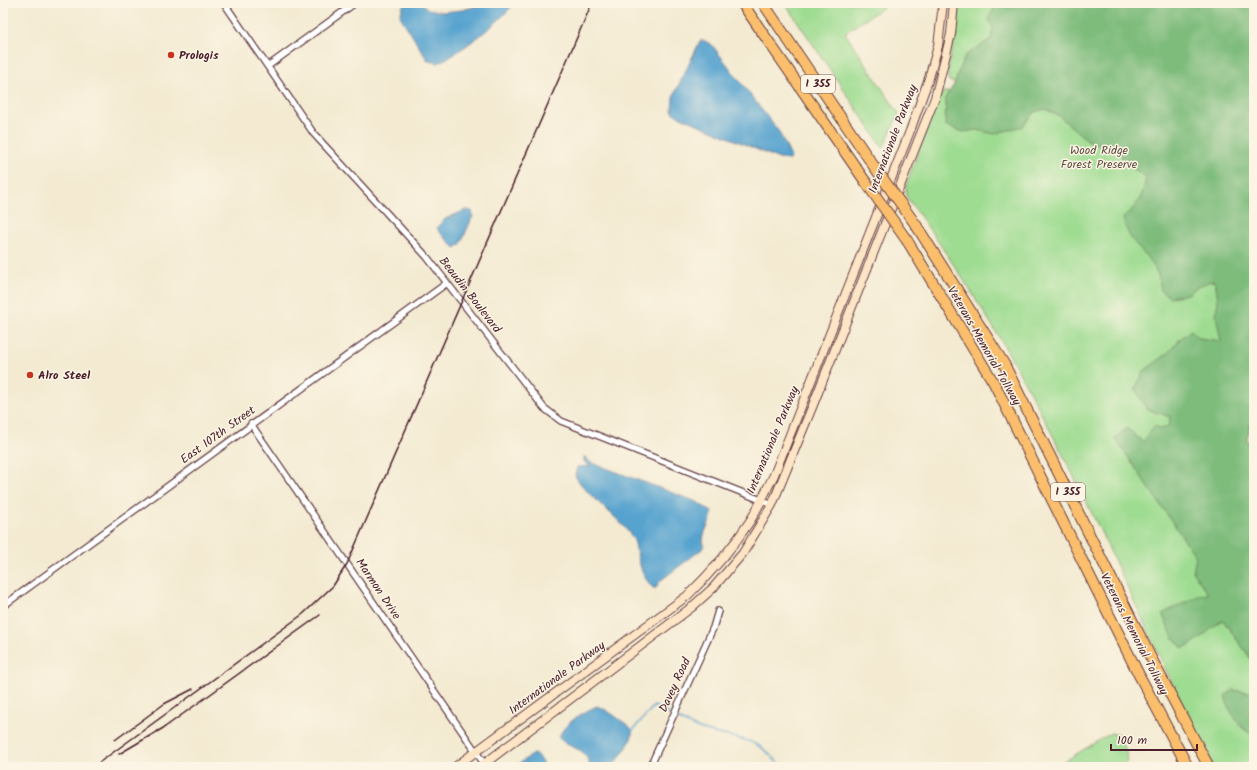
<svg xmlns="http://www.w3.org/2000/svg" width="1257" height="770" viewBox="0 0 1257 770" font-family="Kalam,sans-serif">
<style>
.green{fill:#9edc91;stroke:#747e5e}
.forest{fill:#7ebc7b;stroke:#646e53}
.water{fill:#57a3cf;stroke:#50617d}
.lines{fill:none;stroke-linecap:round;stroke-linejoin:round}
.stream{stroke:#57a3cf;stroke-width:1.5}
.street-casing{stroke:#633d44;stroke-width:8}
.secondary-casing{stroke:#633d44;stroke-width:10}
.highway-casing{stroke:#633d44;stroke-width:12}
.street{stroke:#fff;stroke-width:5.5}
.secondary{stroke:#fde5c5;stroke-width:8}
.highway{stroke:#fabe6d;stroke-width:10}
.rail{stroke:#4a1f2b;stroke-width:1.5}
.highway-bridge-casing{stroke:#633d44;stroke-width:12;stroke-linecap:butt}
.highway-bridge{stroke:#fabe6d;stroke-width:10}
.poi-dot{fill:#c8321e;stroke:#fcf5e5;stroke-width:1.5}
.labels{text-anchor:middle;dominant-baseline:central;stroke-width:3;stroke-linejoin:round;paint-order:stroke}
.shield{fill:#fcf5e5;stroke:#7f5f63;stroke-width:1}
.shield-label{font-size:11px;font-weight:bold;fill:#4a1f2b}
.poi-label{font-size:12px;font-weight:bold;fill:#4a1f2b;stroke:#fcf5e5;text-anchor:start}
.street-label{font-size:12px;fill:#4a1f2b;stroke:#fcf5e5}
.park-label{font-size:12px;fill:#5f4e44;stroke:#fcf5e5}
</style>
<rect width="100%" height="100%" fill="#fcf5e5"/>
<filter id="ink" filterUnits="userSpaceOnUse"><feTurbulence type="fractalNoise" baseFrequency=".025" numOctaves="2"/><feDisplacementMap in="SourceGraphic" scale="8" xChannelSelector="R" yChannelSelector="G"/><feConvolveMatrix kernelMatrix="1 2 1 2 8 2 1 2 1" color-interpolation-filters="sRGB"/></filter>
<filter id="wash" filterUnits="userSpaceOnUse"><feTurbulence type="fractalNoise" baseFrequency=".012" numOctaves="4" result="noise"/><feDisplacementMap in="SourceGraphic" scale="16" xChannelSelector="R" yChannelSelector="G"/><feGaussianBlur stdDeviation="0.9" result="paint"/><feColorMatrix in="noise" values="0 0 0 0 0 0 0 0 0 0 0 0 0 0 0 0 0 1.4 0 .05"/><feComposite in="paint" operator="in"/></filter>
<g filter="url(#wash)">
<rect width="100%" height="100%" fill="#f3ead1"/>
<path class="green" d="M785 3H889L845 33 899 114 883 148Z
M959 3H1254V409L1247 439 1254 450 1208 594 1201 635 1212 626 1223 620 1254 663V693L1232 690 1239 725 1254 737V767H1214L1197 736C1141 618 1088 498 1025 383 990 318 949 256 906 196V185L937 100 943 92H949L946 97 959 85 949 81 947 73 957 26Z
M1111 733 1118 735 1126 752 1127 761 1123 767H1055Z"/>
<path class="forest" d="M997 3H1254V409L1247 439 1254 450V663L1223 620C1209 628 1198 644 1182 648L1173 637 1162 614 1200 595 1208 594 1193 572 1196 557 1115 438 1127 428 1143 442 1154 426 1162 429 1169 425 1170 417 1147 409 1135 389 1145 370 1167 354 1181 338 1191 330 1199 338 1221 341 1216 315 1218 299 1215 282 1210 281 1197 287 1188 294 1170 297 1161 291C1160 286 1160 280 1158 275 1150 253 1127 244 1123 218 1138 205 1143 197 1146 177L1124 162 1119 151 1087 140 1059 116 1045 109 1034 112 1023 126 994 134 977 130 963 132 945 125 946 97 955 83 960 67 966 55 991 39 993 28 989 18Z
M1232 690 1254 693V737C1239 725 1230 715 1225 696Z"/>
<path class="water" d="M404 3H421L428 9 443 12 462 10 488 3H514C502 21 458 54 438 63L428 61 400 16Z
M700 41H705L712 45 779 132 791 157 789 160 779 159 676 115 672 111 673 97Z
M466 210 472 211 473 216 460 245 455 248 439 232 437 227 445 219Z
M584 456 590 462 697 502 712 512C712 523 700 534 704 545L702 549 660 581 656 588H653C642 577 639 563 636 549 635 544 635 541 632 537 617 514 590 500 575 476L577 467 591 466 584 462Z
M597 706C606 709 612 714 619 719 623 722 629 725 631 729 637 739 618 757 613 767H590C586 744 568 751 559 737 564 723 585 711 597 706Z
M533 754 537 755 545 767H518L521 762Z"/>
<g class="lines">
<path class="stream" d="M677 719C686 722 694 728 703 730 739 741 756 734 781 767
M632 731 654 706 669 714"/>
</g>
</g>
<g filter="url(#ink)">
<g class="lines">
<defs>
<path id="street" d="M224 3 314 134 427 257 544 408 561 421 761 500 772 505
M268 66 355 3
M251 424 485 765
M3 606 447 283
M650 767 713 628 718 611"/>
<path id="secondary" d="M455 767 687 596C711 573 732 549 750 521 759 507 766 490 774 475L910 131 929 78 938 46 943 3
M480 767 692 607 713 588 743 553 772 505 813 405 935 98 951 34 954 3"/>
<path id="highway" d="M742 3 865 181
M763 3 873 165
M916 225 1004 364 1150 656 1209 767
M908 242 994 383 1139 675 1188 767"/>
</defs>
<use href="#street" class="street-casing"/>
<use href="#secondary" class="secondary-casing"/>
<use href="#highway" class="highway-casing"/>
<use href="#street" class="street"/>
<use href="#secondary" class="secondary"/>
<use href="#highway" class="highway"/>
<path class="rail" d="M115 740 164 704 193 689
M119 754 165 727 320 615
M93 767 303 614 333 586 347 564 592 3"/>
<defs>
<path id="highway-bridge" d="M873 165 916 225
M865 181 908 242"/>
</defs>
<use href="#highway-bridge" class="highway-bridge-casing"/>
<use href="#highway-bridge" class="highway-bridge"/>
</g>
</g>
<g class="poi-dot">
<circle cx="171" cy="55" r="4"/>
<circle cx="30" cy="375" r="4"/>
</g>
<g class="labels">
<g class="shield">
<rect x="801" y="75" width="34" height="18" rx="3"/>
<rect x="1051" y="483" width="34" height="18" rx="3"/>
</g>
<g class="shield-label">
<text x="818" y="84">I 355</text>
<text x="1068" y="492">I 355</text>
</g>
<g class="poi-label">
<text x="179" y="55">Prologis</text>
<text x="38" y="375">Alro Steel</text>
</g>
<g class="street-label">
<text transform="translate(893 139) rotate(-69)">Internationale Parkway</text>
<text transform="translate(470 295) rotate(52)">Beaudin Boulevard</text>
<text transform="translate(984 346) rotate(60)">Veterans Memorial Tollway</text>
<text transform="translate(218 435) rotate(-36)">East 107th Street</text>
<text transform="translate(773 440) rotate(-67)">Internationale Parkway</text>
<text transform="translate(378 589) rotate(56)">Marmon Drive</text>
<text transform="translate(1134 634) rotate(63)">Veterans Memorial Tollway</text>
<text transform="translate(557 678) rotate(-36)">Internationale Parkway</text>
<text transform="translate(675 685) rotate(-65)">Davey Road</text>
</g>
<g class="park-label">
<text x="1099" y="150">Wood Ridge<tspan x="1099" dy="14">Forest Preserve</tspan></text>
</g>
</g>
<rect width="1257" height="770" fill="none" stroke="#fcf5e5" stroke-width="16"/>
<path d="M1111 744v6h86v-6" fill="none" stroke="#4a1f2b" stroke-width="2"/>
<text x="1117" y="744" font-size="12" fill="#4a1f2b" stroke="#fcf5e5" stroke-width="3" paint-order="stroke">100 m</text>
</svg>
